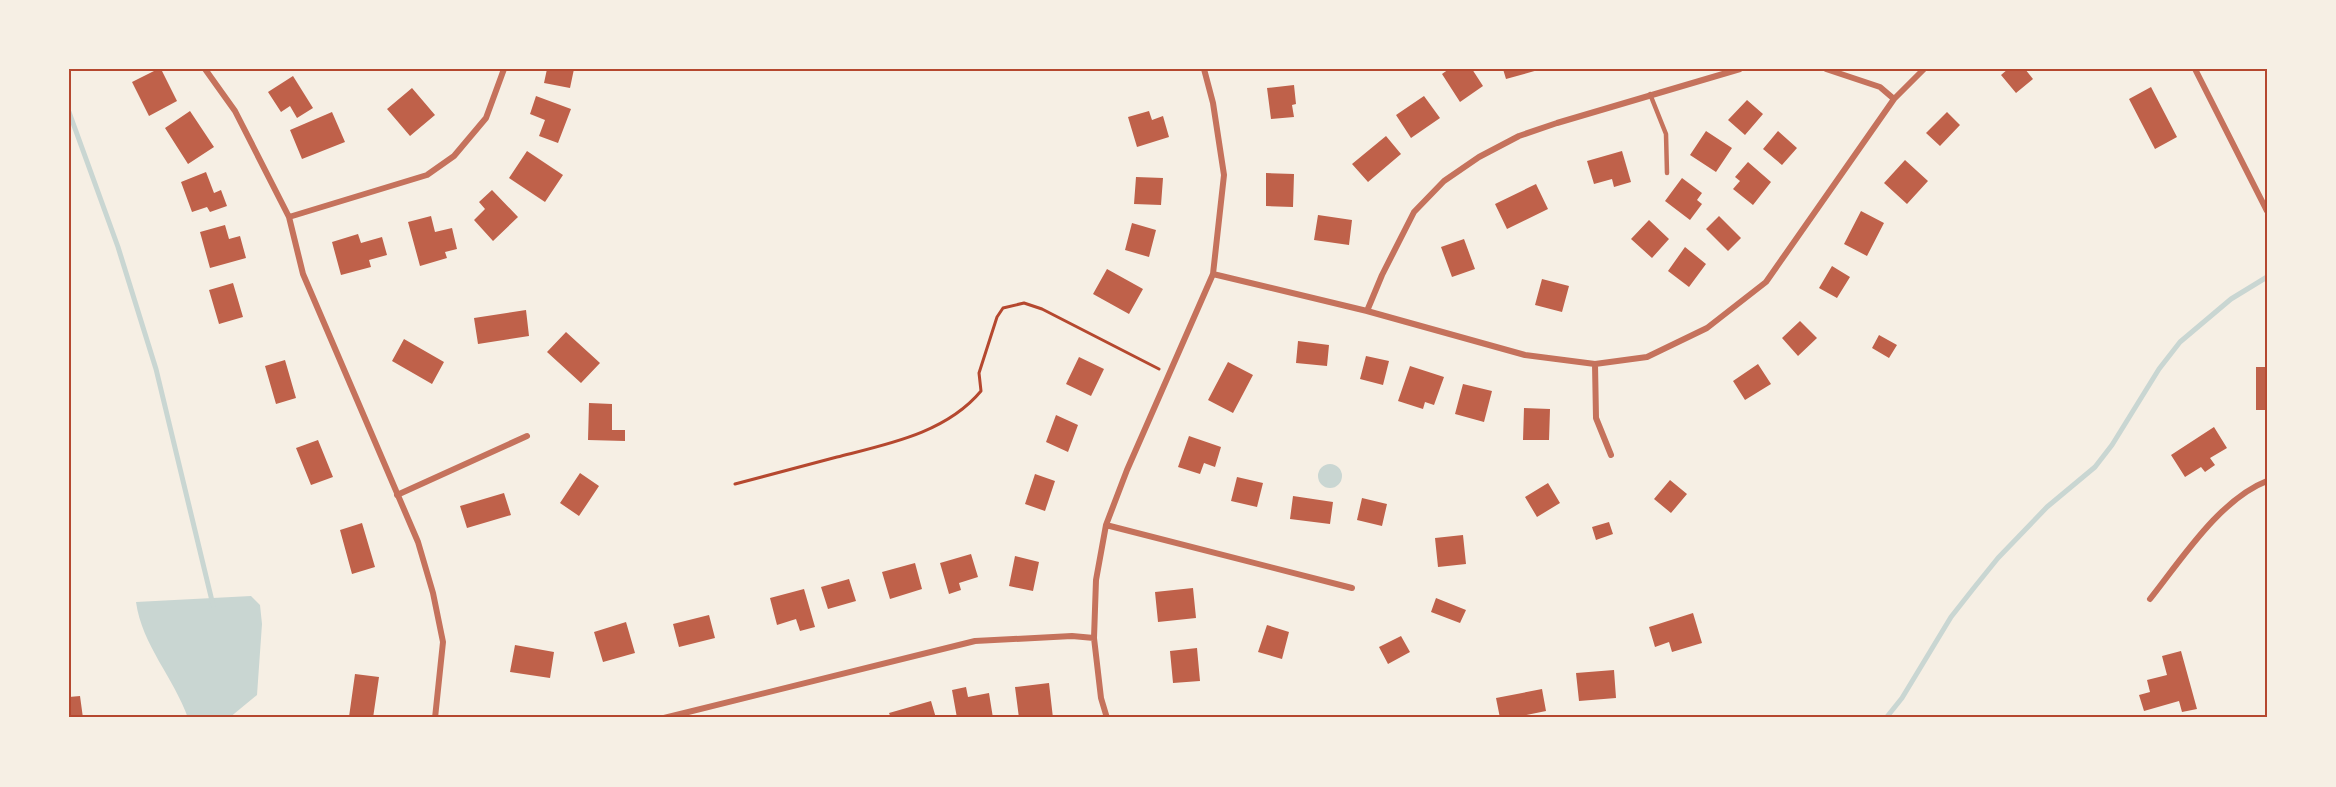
<svg xmlns="http://www.w3.org/2000/svg" width="2336" height="787" viewBox="0 0 2336 787" font-family="'Source Sans 3',sans-serif">
<style>
.water{fill:#c9d6d2}
.lines{fill:none;stroke-linecap:round;stroke-linejoin:round}
.stream{stroke:#c9d6d2;stroke-width:5}
.building{fill:#bf614a}
.path{stroke:#b5482f;stroke-width:3}
.service{stroke:#c5725c;stroke-width:4.5}
.minor{stroke:#c5725c;stroke-width:6}
.neatline{fill:none;stroke:#b5482f;stroke-width:2}
</style>
<rect width="100%" height="100%" fill="#f6efe4"/>
<path class="water" d="M1318 476a12 12 0 1 1 24 0a12 12 0 1 1-24 0Z
M251 596 260 605 262 624 257 695 229 718H188C174 678 142 645 136 602Z"/>
<g class="lines">
<path class="stream" d="M69 112 118 247 156 369 213 605
M1886 718 1902 698 1951 617 1973 589 1998 558 2047 507 2095 467 2112 445 2159 369 2180 342 2231 299 2267 277"/>
</g>
<path class="building" d="M158 69H161L177 101 149 116 132 82Z
M547 69H574L570 88 544 83Z
M1449 69H1472L1483 86 1460 102 1442 74Z
M1503 69H1538V70L1506 79Z
M2008 69H2025L2033 79 2016 93 2001 75Z
M293 76 313 108 297 118 290 106 281 112 268 92Z
M1294 85 1296 104 1292 105 1294 117 1271 119 1267 88Z
M2151 87 2177 137 2155 149 2129 99Z
M412 88 435 115 410 136 387 109Z
M536 96 571 109 558 143 539 136 545 120 530 114Z
M1424 96 1440 118 1411 138 1396 115Z
M1747 100 1763 114 1745 135 1728 120Z
M190 111 214 147 188 164 165 128Z
M1149 111 1152 120 1163 116 1169 137 1137 147 1128 117Z
M332 112 345 142 302 159 290 130Z
M1947 112 1960 125 1940 146 1926 133Z
M1706 131 1732 148 1716 172 1690 155Z
M1778 131 1797 148 1782 165 1763 149Z
M1386 136 1401 154 1368 182 1352 164Z
M527 151 563 175 545 202 509 178Z
M1622 151 1631 182 1614 187 1612 179 1594 184 1587 161Z
M1905 160 1928 181 1907 204 1884 183Z
M1748 162 1771 182 1753 205 1733 189 1740 181 1735 177Z
M206 172 214 193 221 190 227 206 210 212 207 207 192 212 181 182Z
M1266 173 1294 174 1293 207 1266 206Z
M1136 177 1163 178 1161 205 1134 204Z
M1682 178 1702 193 1697 200 1702 204 1690 220 1665 201Z
M1536 184 1548 209 1507 229 1495 204Z
M492 190 518 217 493 241 474 220 485 209 479 202Z
M1861 211 1884 223 1867 256 1844 244Z
M1318 215 1352 220 1349 245 1314 240Z
M431 216 435 232 452 228 457 249 445 252 447 258 420 266 408 222Z
M1719 216 1741 238 1728 251 1706 229Z
M1649 220 1669 239 1652 258 1631 239Z
M1132 223 1156 230 1149 257 1125 250Z
M225 225 229 239 240 236 246 258 210 268 200 232Z
M358 234 361 243 382 237 387 255 369 260 371 267 341 275 332 242Z
M1464 239 1475 269 1452 277 1441 247Z
M1685 247 1706 264 1689 287 1668 271Z
M1832 266 1850 277 1837 298 1819 288Z
M1107 269 1143 289 1129 314 1093 294Z
M1542 279 1569 286 1562 312 1535 305Z
M233 283 243 317 219 324 209 290Z
M526 310 529 336 478 344 474 318Z
M1800 321 1817 338 1798 356 1782 338Z
M566 332 600 363 581 383 547 352Z
M1879 335 1897 345 1889 358 1872 348Z
M404 339 444 362 432 384 392 361Z
M1298 341 1329 345 1327 366 1296 363Z
M1366 356 1389 361 1383 385 1360 379Z
M1079 357 1104 369 1091 396 1066 384Z
M285 360 296 398 276 404 265 366Z
M1228 362 1253 375 1233 413 1208 400Z
M1758 364 1771 384 1745 400 1733 381Z
M1410 366 1444 377 1434 405 1425 402 1423 409 1398 401Z
M2256 367H2267V410H2256Z
M1463 384 1492 391 1484 422 1455 414Z
M589 403 612 404V430H625V441L588 440Z
M1524 408 1550 409 1549 440H1523Z
M1056 415 1078 425 1068 452 1046 442Z
M2214 427 2227 448 2210 458 2215 465 2205 472 2201 467 2185 477 2171 455Z
M1189 436 1221 447 1215 467 1204 463 1200 474 1178 467Z
M318 440 333 477 311 485 296 448Z
M580 473 599 486 579 516 560 503Z
M1035 474 1055 481 1045 511 1025 504Z
M1237 477 1263 483 1257 507 1231 501Z
M1670 480 1687 494 1671 513 1654 499Z
M1548 483 1560 503 1537 517 1525 497Z
M504 493 511 515 467 528 460 506Z
M1293 496 1333 502 1330 524 1290 519Z
M1362 498 1387 504 1382 526 1357 520Z
M1609 522 1613 534 1596 540 1592 527Z
M362 523 375 567 352 574 340 530Z
M1463 535 1466 564 1438 567 1435 538Z
M971 554 978 577 959 583 961 590 949 594 940 563Z
M1015 556 1039 562 1033 591 1009 586Z
M915 563 922 589 890 599 882 572Z
M849 579 856 601 828 609 821 587Z
M1193 588 1196 618 1158 622 1155 592Z
M804 589 815 627 800 631 796 619 777 625 770 598Z
M1436 598 1466 610 1460 623 1431 612Z
M1693 613 1702 643 1672 652 1669 642 1655 647 1649 627Z
M709 615 715 638 679 647 673 624Z
M626 622 635 653 603 662 594 632Z
M1267 625 1289 632 1282 659 1258 652Z
M1401 636 1410 652 1388 664 1379 647Z
M515 645 554 652 550 678 510 672Z
M1197 648 1200 681 1173 683 1170 651Z
M2181 651 2197 709 2182 712 2179 701 2144 711 2139 695 2150 692 2147 680 2167 675 2162 656Z
M1614 670 1616 698 1579 701 1576 673Z
M355 674 379 677 373 718 349 717Z
M1049 683 1053 718H1019L1015 687Z
M966 687 968 697 989 693 993 718H957L952 690Z
M1542 689 1546 711 1511 718H1500L1496 698Z
M80 696 83 718H69V697Z
M931 701 936 718H891L889 713Z"/>
<g class="lines">
<path class="path" d="M735 484C769 475 803 466 837 457 888 444 946 433 981 391L979 373 997 317 1003 308 1024 303 1042 309 1159 369"/>
<path class="service" d="M1650 94 1666 134 1667 173"/>
<path class="minor" d="M205 69 235 111 289 217 303 274 418 542 433 593 443 642 435 718
M1826 69 1880 87 1894 99
M2195 69 2267 211
M289 217 427 175 454 156 486 118 504 69
M1213 274 1367 311 1525 355 1595 364 1647 357 1707 328 1766 282 1894 99 1924 69
M1367 311 1382 275 1414 212 1444 181 1479 157 1519 136 1557 123 1740 69
M1595 364 1596 418 1611 455
M397 495 527 436
M1106 525 1352 588
M2150 599C2181 560 2220 499 2267 481
M664 718 975 641 1072 636 1094 638
M1107 718 1101 698 1094 638 1096 580 1106 525 1127 470 1213 274 1224 175 1213 103 1204 69"/>
</g>
<rect width="2336" height="787" fill="none" stroke="#f6efe4" stroke-width="141"/>
<rect x="70" y="70" width="2196" height="646" class="neatline"/>
</svg>
